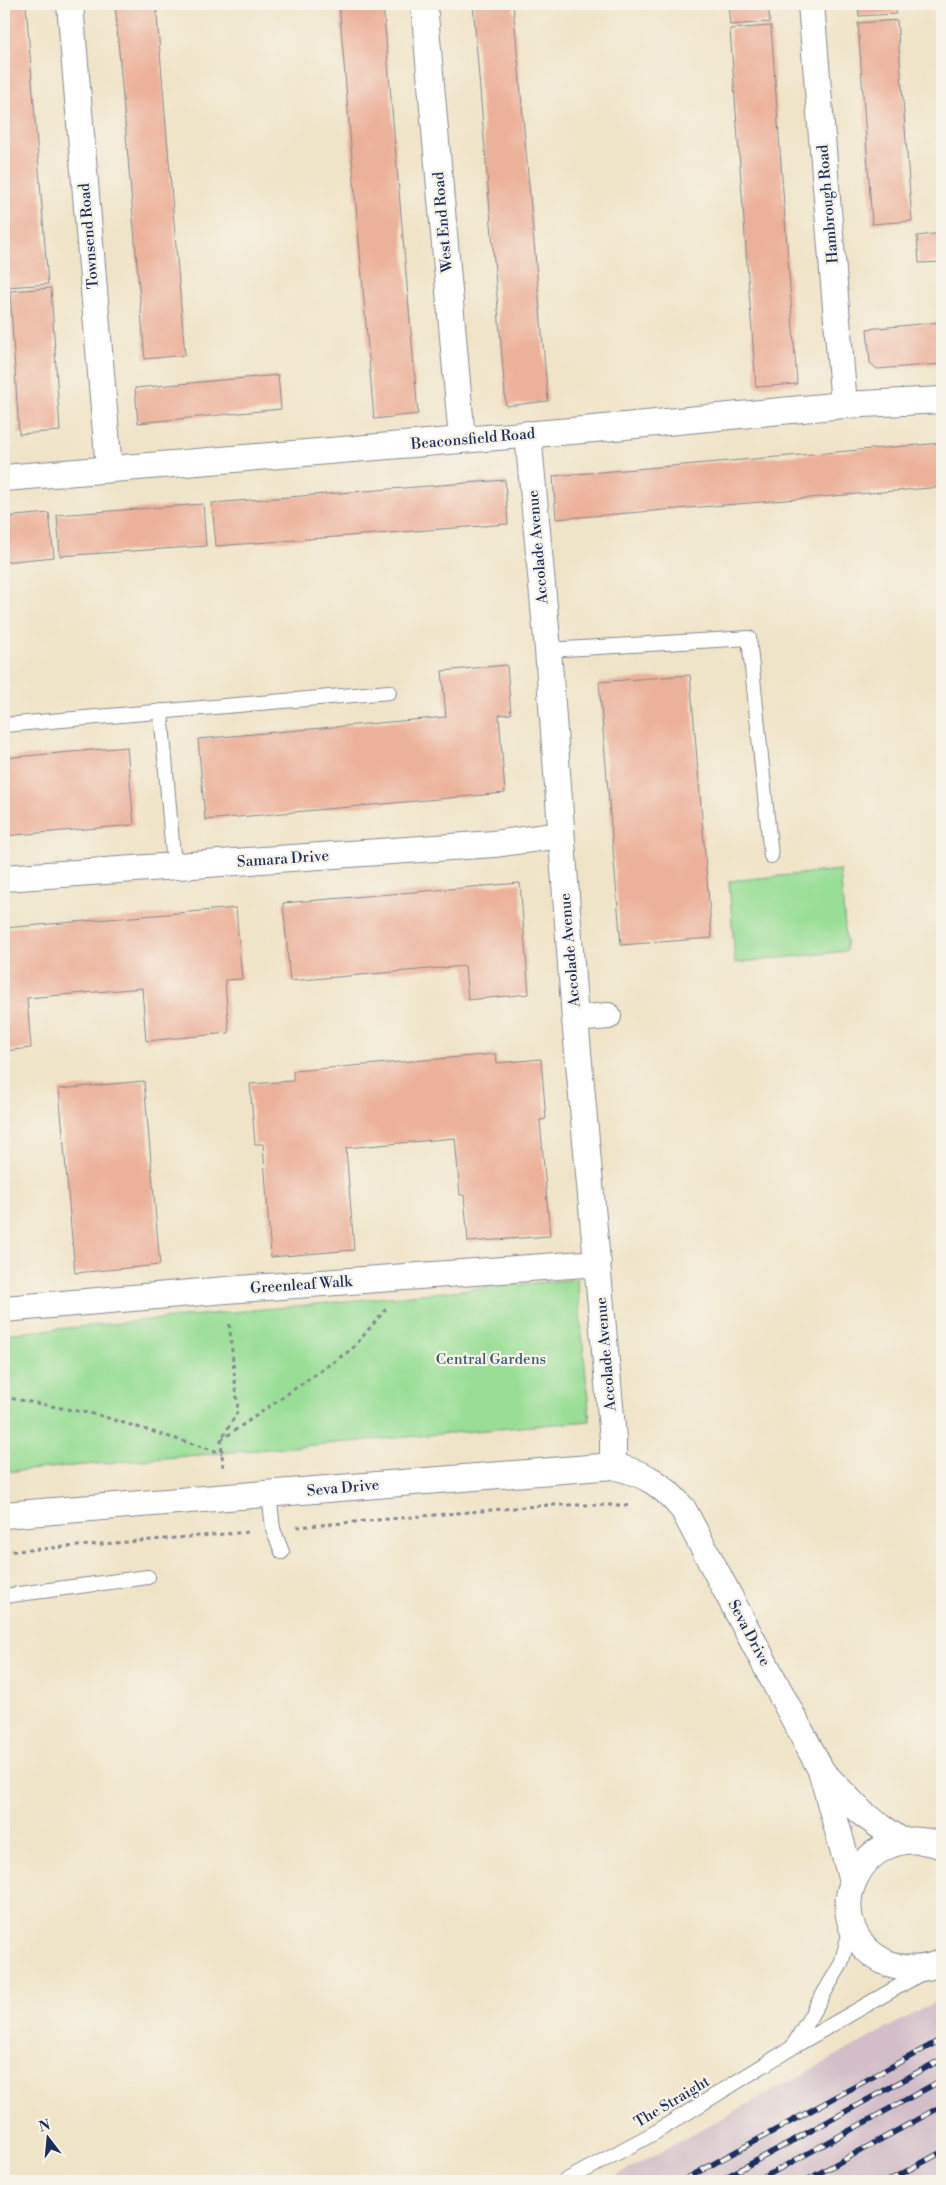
<svg xmlns="http://www.w3.org/2000/svg" width="946" height="2185" viewBox="0 0 946 2185" font-family="'Libre Bodoni',serif">
<style>
.industrial{fill:#d2bdc8}
.green{fill:#99de96;stroke:#5a867a}
.building{fill:#ecb19a}
.lines{fill:none;stroke-linecap:round;stroke-linejoin:round}
.lane-casing{stroke:#868a93;stroke-width:16}
.street-casing{stroke:#868a93;stroke-width:28}
.path{stroke:#868a93;stroke-width:3;stroke-dasharray:4 4;stroke-linecap:butt}
.lane{stroke:#fff;stroke-width:14}
.street{stroke:#fff;stroke-width:26}
.rail-casing{stroke:#1b2f5e;stroke-width:5.5}
.rail{stroke:#f7f3e8;stroke-width:4;stroke-dasharray:11;stroke-linecap:butt}
.labels{text-anchor:middle;dominant-baseline:central;stroke-width:4.5;stroke-linejoin:round;paint-order:stroke}
.street-label{font-size:15px;fill:#1b2f5e;stroke:#f7f3e8}
.park-label{font-size:15px;fill:#3a5b6c;stroke:#f7f3e8}
</style>
<rect width="100%" height="100%" fill="#f7f3e8"/>
<filter id="ink" filterUnits="userSpaceOnUse"><feTurbulence type="fractalNoise" baseFrequency=".02" numOctaves="2"/><feDisplacementMap in="SourceGraphic" scale="10" xChannelSelector="R" yChannelSelector="G"/><feConvolveMatrix kernelMatrix="1 2 1 2 8 2 1 2 1" color-interpolation-filters="sRGB"/></filter>
<filter id="wash" filterUnits="userSpaceOnUse"><feTurbulence type="fractalNoise" baseFrequency=".0096" numOctaves="4" result="noise"/><feDisplacementMap in="SourceGraphic" scale="20" xChannelSelector="R" yChannelSelector="G"/><feGaussianBlur stdDeviation="1.12" result="paint"/><feColorMatrix in="noise" values="0 0 0 0 0 0 0 0 0 0 0 0 0 0 0 0 0 1.4 0 .05"/><feComposite in="paint" operator="in"/></filter>
<g filter="url(#wash)">
<rect width="100%" height="100%" fill="#f0e4c8"/>
<path class="industrial" d="M942 1998V2181H607Z"/>
<path class="green" d="M840 870 847 951 735 963 729 881Z
M577 1279 590 1421 4 1472V1334Z"/>
<g id="blocks">
<path class="building" d="M4 4H26L48 284 8 287 4 237Z
M115 4H156L185 355 145 359Z
M339 4H383L418 414 374 419Z
M473 4H513L548 401 506 406Z
M728 4H768L770 22 730 25Z
M858 4H896V14L859 16Z
M897 20 912 221 872 224 858 23Z
M771 26 797 384 756 387 730 29Z
M942 233V262L919 263 917 236Z
M51 288 60 431 19 434 10 291Z
M942 322V364L877 369 870 363 867 329Z
M278 375 281 409 138 423 135 388Z
M942 443V487L556 519 553 476Z
M505 480 508 524 216 546 212 503Z
M203 504 206 546 60 556 57 515Z
M49 513 54 557 4 562V517Z
M507 665 511 714 499 715 505 793 205 820 198 739 446 717 442 671Z
M690 675 712 938 621 945 599 682Z
M127 747 134 825 4 836V758Z
M520 883 529 994 468 1000 465 966 290 981 283 903Z
M236 908 242 979 225 980 229 1033 146 1041 142 988 27 998 31 1048 4 1051V928Z
M496 1054 497 1063 541 1059 546 1119 540 1120 550 1236 468 1242 464 1195H460L455 1138 346 1148 354 1250 271 1257 263 1144H255L250 1084 293 1081V1071Z
M144 1081 160 1265 75 1273 59 1089Z"/>
</g>
</g>
<g filter="url(#ink)">
<use href="#blocks" fill-opacity="0" stroke="#868a93" stroke-width="1"/>
<g class="lines">
<defs>
<path id="lane" d="M548 650 749 638 771 856
M161 711 174 867
M4 725 389 692
M269 1493 273 1529 282 1552
M4 1596 148 1577
M793 2046 841 1964 851 1927
M565 2181 656 2132 793 2047 922 1973"/>
<path id="street" d="M70 4 109 469
M424 4 462 440
M811 4 844 405
M528 434 548 650 575 1019 613 1439V1466
M4 478 583 430 844 405 942 400
M4 878 494 844 561 835
M575 1019 608 1016
M4 1309 226 1290 598 1263
M4 1515 613 1466C646 1474 661 1483 683 1509L821 1770 852 1881
M823 1773 863 1814 901 1841
M942 1846C857 1815 811 1928 887 1963 905 1971 925 1970 942 1962"/>
</defs>
<use href="#lane" class="lane-casing"/>
<use href="#street" class="street-casing"/>
<path class="path" d="M4 1397 98 1415 222 1453
M221 1440 352 1349 386 1309
M223 1467 221 1440 238 1411 229 1321
M297 1527 549 1505H630
M4 1552 249 1532"/>
<use href="#lane" class="lane"/>
<use href="#street" class="street"/>
<defs>
<path id="rail" d="M682 2181 942 2039
M719 2181 942 2059
M757 2181 942 2080
M805 2181 942 2106
M888 2181 942 2152"/>
</defs>
<use href="#rail" class="rail-casing"/>
<use href="#rail" class="rail"/>
</g>
</g>
<g class="labels">
<g class="street-label">
<text transform="translate(828 204) rotate(-95)">Hambrough Road</text>
<text transform="translate(443 222) rotate(-95)">West End Road</text>
<text transform="translate(89 236) rotate(-95)">Townsend Road</text>
<text transform="translate(473 439) rotate(-5)">Beaconsfield Road</text>
<text transform="translate(538 547) rotate(-95)">Accolade Avenue</text>
<text transform="translate(283 859) rotate(-4)">Samara Drive</text>
<text transform="translate(570 950) rotate(-95)">Accolade Avenue</text>
<text transform="translate(301 1285) rotate(-4)">Greenleaf Walk</text>
<text transform="translate(606 1354) rotate(-95)">Accolade Avenue</text>
<text transform="translate(343 1488) rotate(-5)">Seva Drive</text>
<text transform="translate(749 1633) rotate(62)">Seva Drive</text>
<text transform="translate(672 2102) rotate(-31)">The Straight</text>
</g>
<g class="park-label">
<text x="491" y="1359">Central Gardens</text>
</g>
</g>
<rect width="946" height="2185" fill="none" stroke="#f7f3e8" stroke-width="20"/>
<g transform="translate(48 2138) rotate(344)" stroke="#f7f3e8" stroke-width="4" paint-order="stroke">
<path d="M0-4L9 19L0 12L-9 19Z" fill="#1b2f5e"/>
<text y="-8" font-size="14" font-weight="bold" text-anchor="middle" fill="#1b2f5e">N</text>
</g>
</svg>
